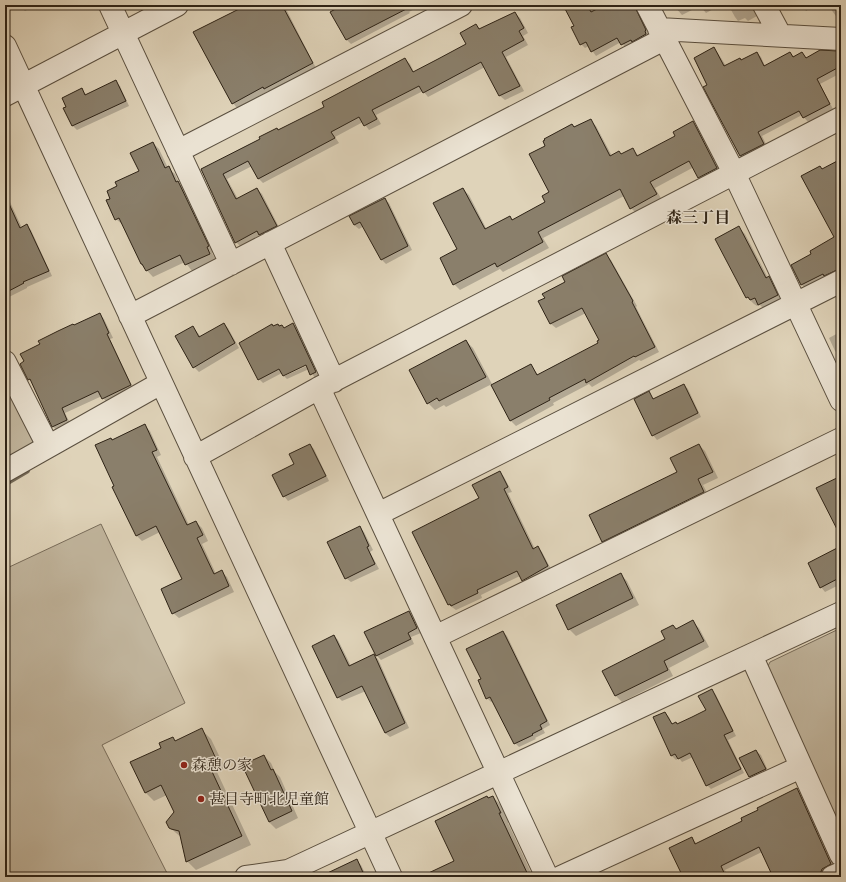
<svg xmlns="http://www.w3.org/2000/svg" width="846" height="882" viewBox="0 0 846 882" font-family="'Libre Bodoni','Noto Serif JP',serif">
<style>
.green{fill:#c1b59d;stroke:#786c5a}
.shadow{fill:#0003}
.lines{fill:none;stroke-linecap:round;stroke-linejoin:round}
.stream{stroke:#746957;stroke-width:5.5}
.building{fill:#8a7f6b;stroke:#2e2316}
.minor-casing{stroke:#5a4f3f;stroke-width:24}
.minor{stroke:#eae2d2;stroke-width:22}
.poi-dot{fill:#8f2418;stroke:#eae2d2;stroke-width:1.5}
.labels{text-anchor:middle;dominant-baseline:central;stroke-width:3;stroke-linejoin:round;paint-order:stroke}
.poi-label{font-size:15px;fill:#2e2316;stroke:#eae2d2;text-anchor:start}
.neighbourhood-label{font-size:16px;font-weight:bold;fill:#2e2316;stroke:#eae2d2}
</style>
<rect width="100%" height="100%" fill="#dfd3b9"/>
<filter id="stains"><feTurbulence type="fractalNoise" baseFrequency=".005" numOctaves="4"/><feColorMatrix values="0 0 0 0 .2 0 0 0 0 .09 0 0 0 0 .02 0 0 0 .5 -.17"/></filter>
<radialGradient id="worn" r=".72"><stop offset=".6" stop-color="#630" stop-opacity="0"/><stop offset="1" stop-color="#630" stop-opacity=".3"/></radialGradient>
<path class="green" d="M5 379 34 436 32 445 5 461Z
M101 524 185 703 102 745 169 877H5V569Z
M841 628V835L767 668 770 662Z"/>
<path class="shadow" d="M19 5H37L25 11Z
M250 5H284L316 68 270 93 268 91 237 108 233 103Z
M345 5H422L409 12 410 13 351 44 347 40Z
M564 5H635L649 35 626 48 621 42 596 56 589 46 585 48 581 44 575 26Z
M668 5H721L706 13 700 6 682 15 675 7 672 9Z
M725 5H754L757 16 748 21 745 18 738 21 735 17 730 8Z
M802 5H817L806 11Z
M828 5H841V18L838 19Z
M515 13 520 18 528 33 523 36 528 45 506 57 524 91 505 100 500 96 485 67 428 97 423 91 376 115 381 124 369 130 363 122 335 137 339 143 263 183 258 178 252 166 227 179 238 199 257 189 262 194 281 231 241 247 236 242 202 170 326 107 405 59 410 64 414 72 467 44 476 25 480 29Z
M714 48 718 53 726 66 740 59 742 60 757 53 761 57 765 66 790 53 794 57 802 53 807 59 838 52 841 56V73L820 84 833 109 808 122 802 115 762 136 768 148 745 160 740 156 708 85Z
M115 82 120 86 129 106 77 130 72 125 82 90 87 95Z
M590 120 596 126 612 156 622 155 632 149 638 155 676 136 693 123 699 129 722 174 705 183 699 177 694 167 655 188 662 200 637 214 631 208 624 196 543 238 549 248 503 272 500 269 460 290 454 284 441 259 459 249 463 189 469 195 487 230 510 217 513 221 547 203 551 192 546 146 574 128Z
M153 143 159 149 168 168 175 174 179 183 184 188 214 252 212 253 216 260 192 271 185 262 153 277 141 264 123 225 116 219 112 199 118 187 140 171Z
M841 160V274L806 289 802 285 813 254 836 238 822 170Z
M5 197 10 202 22 228 27 226 31 230 52 276 27 287V288L5 299Z
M384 199 389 203 412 250 386 264 382 260 364 226 359 229 354 225Z
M738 227 745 234 768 278 776 284 784 302 766 311 760 305 757 306 754 304 747 297Z
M606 255 611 260 637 306 636 307 659 352 641 361 639 360 592 387 589 384 553 403 554 405 516 426 511 421 492 384 446 407 444 405 435 410 428 403 466 341 473 348 493 386 531 366 539 376 599 344 600 341 586 313 556 328 551 324 540 302Z
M100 314 104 319 113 338 110 339 134 390 107 403 102 396 65 413 71 425 58 431 53 427 33 383 29 379 74 326Z
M224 324 228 328 239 348 199 372 194 367 177 337 193 327 201 337Z
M293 324 297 328 319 376 315 378 309 369 287 379 284 376 311 364 310 362 282 373 263 383 259 379 274 327H280L285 329Z
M840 332 841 354 839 355 835 351 829 338Z
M684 385 688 389 701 417 657 440 653 435 649 393 654 399Z
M144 425 150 431 161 455 157 457 189 525 196 522 202 528 208 541 202 544 216 574 221 571 227 577 234 592 179 618 173 613 183 579 160 532 142 541 136 535 116 486 112 441Z
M310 445 314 449 329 481 288 501 284 496 296 465Z
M699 445 705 451 718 478 703 485 710 498 609 547 603 541 678 473Z
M500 472 504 477 512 492 508 493 535 549 538 548 542 552 552 571 527 585 520 576 481 595 482 598 456 610 449 605 480 499Z
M360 527 364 532 373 550 370 552 379 569 351 582 346 578Z
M841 548V584L825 592 821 587Z
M620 574 627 581 639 605 576 636 569 629Z
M409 612 413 616 421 633 411 637 414 644 381 660 377 656Z
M693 622 699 628 709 647 669 668 673 676 622 702 616 696 677 630Z
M503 632 507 636 550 725 543 729 545 733 535 738 536 739 519 747 515 743 493 701 491 702 487 698 482 680Z
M334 636 338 640 351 666 373 655 378 659 409 728 390 737 385 733 366 691 342 701 338 697Z
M712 690 716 695 736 736 728 740 744 773 711 789 707 785 693 757 682 762 679 758 676 760 672 756 665 713 669 717 673 725H677L707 711Z
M202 730 211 739 225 768 217 772 251 845 196 870 187 861 182 838 169 827 175 812 167 795 154 801 145 792 162 748 172 738 176 742Z
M756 751 761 755 769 773 754 781 749 776Z
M264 756 271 763 275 772 280 777 298 818 276 829 269 822Z
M797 789 801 794 835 868 825 877H774L762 852 725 870 728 877H684L692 838 697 844 744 822Z
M487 797 489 799 493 797 502 806 509 822 508 823 533 877H423L455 861Z
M357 861 361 865 367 877H321Z"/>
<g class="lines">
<path class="stream" d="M5 484 27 471"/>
</g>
<path class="building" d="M247 5H282L313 63 264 89 263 87 232 104 193 32Z
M343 5H414L346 40 330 12Z
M563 5H587L591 12 605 5H634L646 30 645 31 646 34 632 42 631 40 621 45 617 38 591 52 586 42 580 45 571 27 574 26Z
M515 12 524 28 519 31 524 40 502 52 520 86 499 96 481 62 423 93 419 86 372 110 377 119 364 126 359 117 331 132 335 138 258 179 248 161 223 174 236 199 257 188 277 226 259 235 257 231 235 243 201 169 260 139 259 137 277 128 278 130 324 107 322 102 405 58 413 72 438 59 466 44 460 33 476 24 479 29Z
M714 47 724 66 740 58 741 60 757 52 764 66 790 52 793 57 802 52 806 58 820 50 838 51 841 57V66L817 79 830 104 803 118 799 111 758 132 764 144 740 156 703 87 707 85 694 58Z
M116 80 126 101 72 126 63 108 66 107 62 98 82 88 85 95Z
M591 119 610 156 619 151 621 154 633 148 637 156 675 136 673 132 693 121 717 168 698 178 689 161 650 182 657 194 630 209 620 189 538 232 543 242 497 267 495 263 453 285 440 258 457 249 433 203 463 188 485 229 510 216 512 220 545 202 542 196 549 192 529 154 545 146 543 141 545 140 544 139 572 124 574 127Z
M153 142 165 168 169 166 176 182 178 181 209 246 207 247 210 254 185 265 180 255 146 271 142 264H141L119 218 115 220 106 200 110 199 107 191 117 186 115 182 139 171 130 153Z
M841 159V268L824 276 823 274 801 285 791 265 811 254 810 251 834 237 801 176 820 166 822 169Z
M5 195 20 228 27 224 49 271 23 282 24 283 5 293Z
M385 198 408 246 381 260 360 222 354 225 349 216Z
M739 226 766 278 769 276 778 295 758 305 755 298 750 300 748 297 746 298 715 239Z
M606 253 633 301 632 302 655 347 635 357 634 356 586 383 585 379 549 398 550 400 510 421 491 385 531 364 537 375 598 343 597 341 599 340 582 308 550 324 538 301 545 298 542 294 565 282 562 276Z
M100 313 109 333 107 334 131 385 102 399 98 391 62 408 67 420 52 427 30 379 28 380 20 364 24 361 20 354 40 344 38 341 58 331 73 324 74 325Z
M224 323 235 343 193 368 175 336 193 326 199 337Z
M293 323 316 372 310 375 306 365 283 376 279 369 258 380 239 343 272 324 273 326 278 324 279 326 282 325 284 328Z
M466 340 486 377 439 401 437 398 427 404 409 370Z
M684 384 698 413 652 436 634 399 649 391 653 399Z
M145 424 157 450 152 452 187 525 196 521 203 535 197 538 214 574 222 570 229 586 172 614 161 589 182 579 156 526 136 536 112 487 114 486 95 445 111 438 112 440Z
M310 444 326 476 283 497 272 475 294 464 289 454Z
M699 444 713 472 698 479 704 492 602 542 589 515 677 472 670 458Z
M500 471 508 487 504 489 533 549 538 546 548 566 522 581 517 571 477 590 478 593 451 606 450 604 448 605 412 532 479 498 472 485Z
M841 476V537L816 488Z
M360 526 369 546 367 547 375 564 345 579 327 542Z
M841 546V577L820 588 808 563Z
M621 573 633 598 568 630 556 605Z
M409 611 417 628 408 633 411 639 376 656 364 632Z
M693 620 704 641 664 661 668 670 615 696 602 671 665 639 661 631 673 625 676 629Z
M503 631 547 721 540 725 542 729 532 734 533 735 514 744 490 697 486 699 478 680 481 679 466 649Z
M334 635 349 666 374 654 405 723 385 733 362 686 337 698 312 646Z
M712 689 733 731 724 735 741 769 706 786 690 753 678 759 675 754 671 756 653 717 665 712 672 724 676 722 677 724 692 717 706 710 698 696Z
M202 728 216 759 208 763 242 836 186 862 179 831 171 829 169 828 166 822 174 812 161 785 145 793 130 762 161 748 159 743 173 737 175 741Z
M756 750 766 769 749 777 739 758Z
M264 755 271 770 273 769 292 811 269 822 242 765Z
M797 788 831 864 822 869 820 874 813 877H773L759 847 721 866 726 877H683L669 848 692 837 695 844 742 821 741 818 758 810 757 808Z
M487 796 488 798 493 796 501 813H499L529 877H420L454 861 435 821Z
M357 859 365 877H319Z"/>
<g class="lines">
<defs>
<path id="minor" d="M110 5 231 264
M647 5 734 173 841 400
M764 5 780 35
M659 29 841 39
M5 46 391 877
M5 95 177 5
M178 151 461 5
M270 243 334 381
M130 316 664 39
M5 362 48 446
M319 388 547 877
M195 457 319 388 841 118
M5 471 161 383
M378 514 841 281
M435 637 841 439
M751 655 841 855
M246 877 288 871 841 613
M561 877 801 767
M832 877 841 873"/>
</defs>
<use href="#minor" class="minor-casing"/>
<use href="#minor" class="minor"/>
</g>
<g class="poi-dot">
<circle cx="184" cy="765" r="4"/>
<circle cx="201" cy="799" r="4"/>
</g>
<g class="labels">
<g class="poi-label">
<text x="192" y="765">森憩の家</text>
<text x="209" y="799">甚目寺町北児童館</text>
</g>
<g class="neighbourhood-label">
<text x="698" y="218">森三丁目</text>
</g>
</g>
<rect width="846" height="882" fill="none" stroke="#dfd3b9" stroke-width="20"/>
<rect x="6" y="6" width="834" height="870" fill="none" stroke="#2e2316" stroke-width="2"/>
<rect x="10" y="10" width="826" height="862" fill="none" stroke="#2e2316"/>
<rect width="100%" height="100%" filter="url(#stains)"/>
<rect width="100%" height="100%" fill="url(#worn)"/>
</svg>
